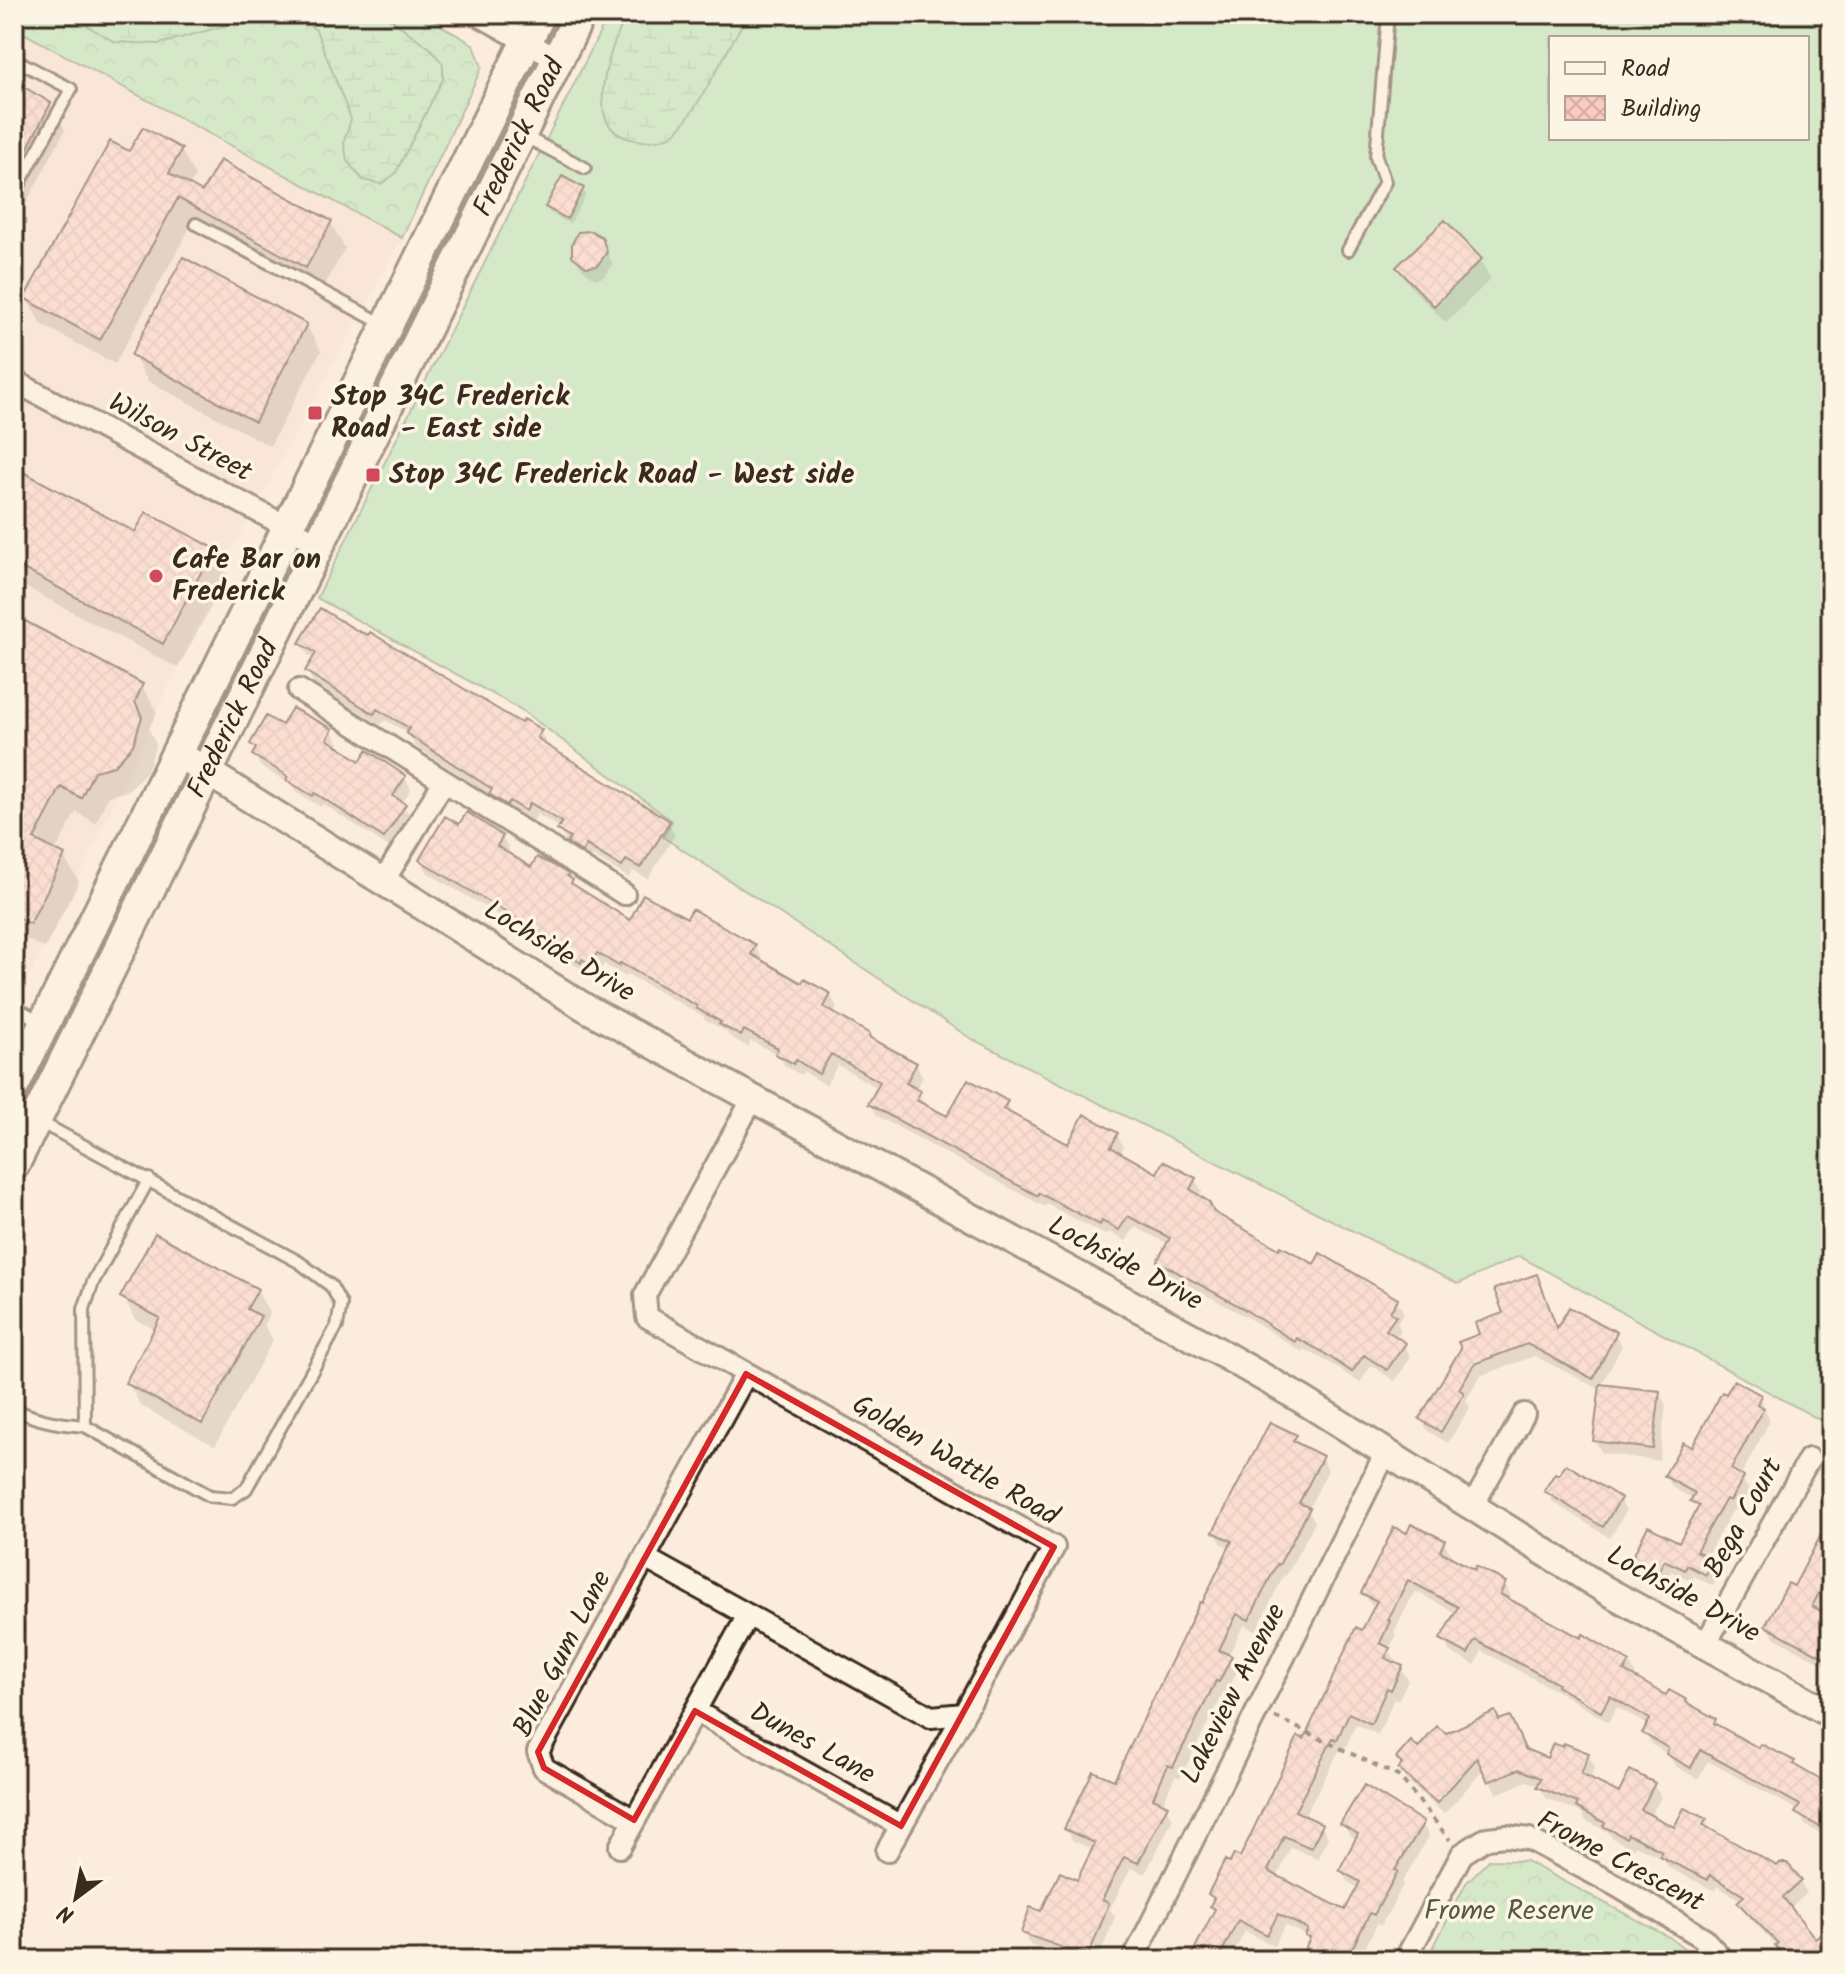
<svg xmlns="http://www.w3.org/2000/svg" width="1845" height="1974" viewBox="0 0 1845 1974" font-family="Kalam,sans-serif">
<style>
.built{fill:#f7ded1}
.grass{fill:#a6e5ad;stroke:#708866;stroke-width:2;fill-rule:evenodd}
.forest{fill:url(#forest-crowns);stroke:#708866;stroke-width:2}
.wetland{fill:url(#wetland-marsh);stroke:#708866;stroke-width:2}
.shadow{fill:#0003}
.building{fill:url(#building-cross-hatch);stroke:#3b2a1e;stroke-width:2}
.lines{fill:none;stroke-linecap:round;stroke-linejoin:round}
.service-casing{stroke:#3b2a1e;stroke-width:16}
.minor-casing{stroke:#3b2a1e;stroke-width:26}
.tertiary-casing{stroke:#3b2a1e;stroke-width:32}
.secondary-casing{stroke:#3b2a1e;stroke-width:36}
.path{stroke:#3b2a1e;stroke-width:4;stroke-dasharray:6 6;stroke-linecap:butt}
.service{stroke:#fcf5e5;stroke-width:10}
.minor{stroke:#fcf5e5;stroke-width:20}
.tertiary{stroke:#fcf5e5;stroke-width:26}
.secondary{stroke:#fcf5e5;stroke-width:30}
.marked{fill:none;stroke:#d62828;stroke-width:6;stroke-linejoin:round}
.poi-dot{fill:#d1495b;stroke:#fcf5e5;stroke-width:3}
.labels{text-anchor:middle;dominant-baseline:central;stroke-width:7;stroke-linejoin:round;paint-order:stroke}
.street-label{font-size:28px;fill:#3b2a1e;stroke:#fcf5e5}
.poi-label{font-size:28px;font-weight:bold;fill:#3b2a1e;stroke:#fcf5e5;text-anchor:start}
.park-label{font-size:28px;fill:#565942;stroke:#fcf5e5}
</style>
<defs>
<pattern id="forest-crowns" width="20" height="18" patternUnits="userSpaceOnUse" patternTransform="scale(2)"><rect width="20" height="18" fill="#a6e5ad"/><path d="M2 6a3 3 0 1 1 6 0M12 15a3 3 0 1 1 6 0" fill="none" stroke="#90c594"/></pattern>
<pattern id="wetland-marsh" width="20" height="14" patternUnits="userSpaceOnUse" patternTransform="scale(2)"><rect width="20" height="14" fill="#a6e5ad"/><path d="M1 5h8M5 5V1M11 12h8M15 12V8" fill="none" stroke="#90c594"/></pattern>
<pattern id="building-cross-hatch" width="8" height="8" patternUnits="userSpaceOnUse" patternTransform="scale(2)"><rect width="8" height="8" fill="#facac0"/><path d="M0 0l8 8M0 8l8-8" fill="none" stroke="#d7aea5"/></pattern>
</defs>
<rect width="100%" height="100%" fill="#fcecde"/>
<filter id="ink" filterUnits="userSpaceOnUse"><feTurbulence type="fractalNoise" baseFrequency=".0125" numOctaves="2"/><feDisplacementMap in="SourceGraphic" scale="16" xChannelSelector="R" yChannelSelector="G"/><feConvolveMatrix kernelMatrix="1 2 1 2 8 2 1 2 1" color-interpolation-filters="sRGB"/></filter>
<g filter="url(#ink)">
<path class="built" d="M14 28 402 238 233 549 86 864 14 1006Z"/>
<path class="grass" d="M609 14H1831V1426L1519 1256 1458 1284 970 1038 663 837 672 821 520 709 317 598ZM1551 38H1807V138H1551Z"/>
<path class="forest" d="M14 14H421L474 45 482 67 402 238 14 28Z
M1489 1860 1526 1861 1669 1937 1700 1960H1427L1466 1883Z"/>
<path class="wetland" d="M78 14H384L431 49 443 64V79L395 174 381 184 363 180 347 161 344 142 351 119 316 30 292 15 266 14 159 44 115 42 89 27Z
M627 14H748C734 37 691 124 672 135 662 141 647 142 636 140 577 133 611 46 627 14Z"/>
<path class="shadow" d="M14 83 50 104 65 130 14 226Z
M181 150 195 176 189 187 203 194 330 222 345 248 321 292 193 222 115 364 41 324 26 298Z
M583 190 586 195 570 224 550 213 547 207Z
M601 238 613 265 604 277 595 279 582 269 574 256Z
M1480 260 1491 279 1446 323 1410 286 1399 267Z
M306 325 321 351 270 446 148 381 133 355Z
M14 470 136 535 213 550 228 575 178 668 14 581Z
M14 617 142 686 157 712 149 729 156 744 147 771 128 791 108 796 96 823 76 812 55 852 64 857 79 882 45 948 14 933Z
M301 643 540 731 547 744 545 747 668 823 675 835 648 879 633 871 629 878 593 856 589 863 577 855 566 842 559 830 560 828 537 814 533 822 517 812 514 816 498 806 493 796 415 746 408 733 385 720 381 725 314 684 307 671 315 659 308 655Z
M282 728 332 731 339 743 336 748 360 764 404 777 411 789 402 804 411 817 392 849 323 804 321 807 296 792 292 785 261 767 254 755 256 751 252 744Z
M460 827 502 837 509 849 506 854 532 869 571 881 575 887 631 922 688 921 755 946 762 958 760 962 803 985 830 995 837 1007 833 1015 869 1035 872 1041 916 1064 923 1077 915 1091 919 1093 925 1107 948 1119 1006 1102 1012 1116 1069 1147 1117 1135 1124 1147 1120 1154 1157 1176 1195 1179 1202 1191 1199 1197 1215 1215 1280 1252 1397 1301 1404 1313 1397 1323 1401 1330 1395 1338 1404 1344 1411 1357 1395 1381 1371 1365 1360 1383 1330 1363 1304 1349 1302 1352 1250 1319 1166 1273 1159 1261 1169 1244 1135 1227 1126 1241 1109 1232 1107 1236 1047 1204 1045 1207 877 1116 870 1104 879 1089 838 1065 826 1085 803 1071 801 1075 785 1066 778 1055 751 1041 748 1047 729 1036 726 1031 705 1020 703 1016 627 974 626 977 604 964 597 975 589 970 588 973 566 959 562 953 428 873 421 860Z
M1536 1276 1559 1330 1615 1334 1622 1346 1601 1386 1659 1393 1666 1405 1659 1461 1602 1453 1595 1441 1601 1390 1535 1356 1480 1376 1466 1400 1470 1407 1448 1443 1428 1431 1421 1419 1482 1335 1506 1314Z
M257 1290 270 1314 264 1325 273 1340 215 1446 141 1406 128 1383 156 1330 136 1320 123 1297Z
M1760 1396 1770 1421 1740 1477 1750 1491 1738 1512 1733 1510 1705 1558 1712 1561 1719 1573 1713 1586 1694 1576 1692 1581 1671 1571 1665 1584 1641 1572 1633 1560 1680 1545 1699 1511 1694 1499 1673 1488 1666 1476 1693 1450Z
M1295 1436 1302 1448 1321 1457 1328 1470 1308 1510 1315 1522 1286 1576 1284 1575 1256 1631 1244 1625 1228 1656 1238 1670 1226 1693 1224 1692 1180 1778 1175 1776 1162 1805 1166 1807 1173 1819 1145 1874 1131 1868 1110 1909 1115 1917 1098 1960H1058L1060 1956 1030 1945 1023 1933 1078 1882 1094 1850 1073 1841 1066 1829 1115 1783 1231 1548 1222 1544 1215 1532Z
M1560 1478 1619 1499 1626 1511 1610 1538 1554 1503 1546 1491Z
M1831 1528V1595L1821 1613 1831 1618V1668L1775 1638 1767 1626 1795 1589Z
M1408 1536 1444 1542 1451 1554 1449 1558 1504 1583 1511 1596 1509 1601 1629 1663 1636 1675 1634 1679 1667 1698 1686 1701 1689 1706 1714 1720 1719 1728 1760 1751 1793 1763 1796 1769 1831 1788V1857L1820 1843 1824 1836 1805 1825 1799 1811 1708 1761 1698 1779 1675 1766 1669 1755 1652 1745 1645 1733 1649 1726 1617 1707 1608 1722 1564 1695 1482 1651 1475 1665 1450 1652 1443 1639 1456 1613 1415 1591 1394 1632 1396 1635 1389 1649 1396 1662 1395 1665 1401 1668 1408 1680 1398 1701 1394 1699 1378 1735 1356 1724 1344 1751 1340 1749 1304 1817 1321 1825 1328 1837 1318 1859 1291 1847 1277 1877 1346 1913 1359 1888 1348 1882 1341 1870 1357 1840 1350 1836 1343 1824H1422L1429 1836 1402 1882 1403 1885 1381 1926 1377 1924 1359 1960H1307L1304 1955 1310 1941 1308 1937 1285 1925 1274 1946 1245 1931 1230 1960H1192L1216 1912 1210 1894 1231 1865 1241 1860 1363 1633 1376 1608 1371 1605 1364 1593Z
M1499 1722 1525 1752 1548 1761 1588 1754 1595 1767 1590 1780 1619 1795 1654 1785 1661 1797 1650 1817 1675 1829 1705 1820 1712 1832 1800 1881 1807 1893 1790 1909 1815 1941 1831 1930V1960H1786L1777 1946 1747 1915 1740 1903 1742 1901 1717 1886 1715 1891 1669 1868 1664 1859 1635 1845 1633 1849 1612 1838 1608 1832 1585 1820 1582 1813 1547 1799 1540 1786 1527 1781 1497 1794 1484 1769 1444 1814 1407 1781 1400 1769 1403 1766 1398 1759 1445 1736Z"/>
<path class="building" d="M14 81 51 103 14 174Z
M143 127 182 149 169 173 202 192 220 160 332 221 306 268 178 198 100 340 24 298 110 141 129 151Z
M562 176 584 188 567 219 545 207Z
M1445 220 1482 259 1434 306 1396 267Z
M591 231 602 237 607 252 597 266 586 267 572 256V244L578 232Z
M183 257 307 324 255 422 131 355Z
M14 467 135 532 146 512 214 548 163 644 14 564Z
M320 608 358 631 368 635 370 632 521 723 524 719 542 730 537 737 545 744 670 821 641 868 626 860 622 867 586 845 582 852 567 843 570 838 557 830 562 822 530 803 526 811 510 801 507 805 489 794 492 789 406 733 409 728 377 709 374 714 305 671 316 653 299 643Z
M14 615 143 684 135 702 142 717 133 745 114 766 94 771 81 798 61 787 34 839 65 855 30 924 14 916Z
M292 708 333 729 327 739 360 761 367 750 406 776 393 796 406 804 384 838 315 793 313 796 286 780 288 777 283 773 252 755 256 748 250 744 266 716 282 725Z
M467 812 503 836 497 846 531 867 537 857 553 865 568 874 567 876 573 880 571 883 630 920 643 894 687 918 692 909 756 945 751 954 802 983 804 979 831 994 824 1007 870 1034 869 1037 917 1063 906 1083 921 1091 916 1100 947 1116 968 1079 1008 1101 1003 1109 1068 1144 1084 1114 1118 1133 1111 1147 1157 1173 1163 1161 1196 1178 1190 1189 1209 1202 1214 1212 1279 1249 1281 1246 1314 1264 1320 1253 1398 1299 1390 1312 1396 1316 1386 1330 1406 1343 1387 1370 1364 1355 1352 1372 1321 1351 1297 1338 1295 1342 1241 1307 1157 1261 1170 1238 1128 1216 1119 1230 1102 1221 1100 1225 1039 1193 1038 1196 868 1104 880 1082 831 1054 819 1074 796 1060 794 1064 775 1054 778 1048 744 1030 741 1036 719 1024 721 1022 696 1008 697 1006 620 963 619 966 597 953 590 964 582 959 581 963 556 947 558 944 419 860 445 816 459 824Z
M155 1233 258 1289 247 1309 261 1316 202 1424 125 1383 160 1318 120 1297Z
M1537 1274 1557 1328 1569 1307 1617 1332 1593 1379 1527 1344 1474 1364 1459 1389 1464 1393 1441 1432 1419 1419 1461 1348 1458 1342 1479 1334 1475 1323 1503 1313 1494 1289Z
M1734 1380 1761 1395 1757 1404 1764 1408 1731 1469 1744 1477 1730 1501 1726 1499 1696 1551 1713 1560 1706 1575 1687 1565 1685 1570 1664 1560 1658 1573 1631 1560 1648 1526 1679 1542 1699 1506 1690 1501 1695 1493 1664 1476 1683 1442 1692 1447 1722 1392 1726 1394Z
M1600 1384 1660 1391 1653 1449 1593 1441Z
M1270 1422 1297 1435 1293 1441 1323 1456 1299 1503 1310 1508 1279 1565 1277 1564 1249 1620 1237 1614 1219 1650 1232 1656 1219 1682 1216 1681 1173 1767 1168 1765 1153 1798 1168 1805 1138 1863 1124 1857 1102 1900 1109 1903 1089 1954 1081 1952 1079 1960H1056L1061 1947 1021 1933 1030 1907 1041 1911 1060 1872 1077 1880 1095 1843 1064 1829 1093 1771 1114 1780 1200 1602 1202 1603 1232 1541 1213 1532Z
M1566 1464 1621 1498 1603 1527 1544 1491 1555 1473 1559 1475Z
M1831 1516V1571L1812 1606 1831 1616V1661L1765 1626 1788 1583 1794 1586Z
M1411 1524 1445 1540 1440 1551 1475 1570 1476 1566 1506 1582 1500 1594 1581 1638 1583 1634 1630 1662 1624 1671 1666 1695 1669 1690 1687 1700 1686 1702 1716 1719 1714 1723 1759 1748 1761 1744 1795 1761 1793 1764 1831 1786V1833L1795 1813 1800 1805 1700 1750 1691 1768 1666 1754 1668 1748 1642 1733 1650 1719 1610 1696 1601 1712 1557 1686 1558 1684 1475 1640 1468 1654 1440 1639 1458 1607 1408 1580 1388 1620 1390 1621 1380 1643 1390 1648 1385 1658 1403 1666 1391 1690 1387 1688 1371 1724 1349 1713 1337 1740 1333 1738 1295 1811 1323 1824 1311 1848 1284 1836 1268 1871 1345 1910 1360 1882 1339 1870 1358 1834 1340 1824 1364 1785 1424 1822 1395 1870 1398 1871 1374 1915 1370 1913 1346 1960H1312L1302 1955 1310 1938 1305 1936 1308 1929 1278 1914 1267 1935 1238 1920 1218 1960H1189L1215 1909 1210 1906 1214 1898 1208 1894 1225 1860 1230 1863 1234 1854 1240 1857 1298 1736 1304 1739 1356 1627 1362 1630 1377 1601 1361 1593 1394 1527 1407 1533Z
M1495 1711 1499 1720 1510 1716 1525 1749 1547 1758 1553 1743 1563 1747 1564 1743 1589 1753 1581 1774 1619 1793 1630 1770 1655 1783 1641 1810 1674 1827 1684 1808 1707 1819 1703 1825 1777 1866 1780 1863H1787L1802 1880 1783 1897 1815 1938 1831 1925V1960H1787L1775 1945 1778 1943 1737 1902 1744 1896 1710 1875 1708 1880 1659 1856 1662 1851 1628 1834 1626 1838 1603 1826 1605 1823 1576 1807 1578 1803 1537 1787 1541 1778 1519 1769 1488 1782 1477 1758 1437 1803 1398 1769 1402 1764 1396 1758 1411 1741 1418 1748 1437 1726 1446 1733Z"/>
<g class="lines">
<defs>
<path id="service" d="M14 59 71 89 14 194
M522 135 585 168
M196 224 385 325
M1348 250 1385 182 1376 157 1388 14
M14 1007 40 1021
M38 1121 299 1262 331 1286 341 1304 337 1326 246 1489 232 1498 210 1496 85 1426 84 1309 93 1282 149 1179
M16 1410C39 1421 60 1424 85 1426
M14 1630 17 1628"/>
<path id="minor" d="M477 14 557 59
M14 381 319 544
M299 690 444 781 383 882
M444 781 624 894
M1472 1507 1524 1414
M645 1558 748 1615
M1705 1645 1809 1459
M695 1711 901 1826
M634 1820 544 1768 538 1752 746 1374
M620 1847 748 1615 931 1717 964 1714 1054 1547 647 1317 645 1295 752 1100
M887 1851 964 1714
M1133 1960 1386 1452
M1405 1960 1462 1854 1487 1838 1506 1836 1529 1839 1617 1886 1702 1937 1723 1960"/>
<path id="tertiary" d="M177 753 586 1008 1214 1349 1301 1399 1607 1591 1831 1714"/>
<g id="secondary">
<path d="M14 1085 540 14"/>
<path id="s1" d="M14 1164 580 14"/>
</g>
</defs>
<use href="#service" class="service-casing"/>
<use href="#minor" class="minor-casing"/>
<use href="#tertiary" class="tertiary-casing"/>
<use href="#secondary" class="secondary-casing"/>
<path class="path" d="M1275 1717 1400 1777 1450 1840"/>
<use href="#service" class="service"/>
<use href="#minor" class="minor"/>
<use href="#tertiary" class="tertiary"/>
<use href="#secondary" class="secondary"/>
</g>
</g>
<path d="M0 0H1845V1974H0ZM746 1374 1054 1547 901 1826 695 1711 634 1820 544 1768 538 1752Z" fill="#fcecde" fill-opacity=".55" fill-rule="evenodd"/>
<path class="marked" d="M746 1374 1054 1547 901 1826 695 1711 634 1820 544 1768 538 1752Z"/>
<g class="poi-dot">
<rect x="307" y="405" width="16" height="16" rx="4"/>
<rect x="365" y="467" width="16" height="16" rx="4"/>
<circle cx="156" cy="576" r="8"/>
</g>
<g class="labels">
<g class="street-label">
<text stroke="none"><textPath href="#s1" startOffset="1144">Frederick Road</textPath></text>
<text transform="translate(180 438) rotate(28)">Wilson Street</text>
<text stroke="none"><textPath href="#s1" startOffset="496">Frederick Road</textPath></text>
<text transform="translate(559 952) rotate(31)">Lochside Drive</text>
<text transform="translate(1125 1264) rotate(28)">Lochside Drive</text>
<text transform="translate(955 1461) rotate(30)">Golden Wattle Road</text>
<text transform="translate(1744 1518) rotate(-61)">Bega Court</text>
<text transform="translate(1683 1595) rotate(29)">Lochside Drive</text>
<text transform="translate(563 1654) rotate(-63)">Blue Gum Lane</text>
<text transform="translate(1234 1694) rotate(-63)">Lakeview Avenue</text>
<text transform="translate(812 1744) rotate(29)">Dunes Lane</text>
<text transform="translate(1620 1862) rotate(28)">Frome Crescent</text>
</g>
<g class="poi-label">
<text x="331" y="397">Stop 34C Frederick<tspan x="331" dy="32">Road - East side</tspan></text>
<text x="389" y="475">Stop 34C Frederick Road - West side</text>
<text x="172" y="560">Cafe Bar on<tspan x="172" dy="32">Frederick</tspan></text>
</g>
<g class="park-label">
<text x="1509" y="1911">Frome Reserve</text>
</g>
</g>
<rect width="1845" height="1974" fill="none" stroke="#fcf5e5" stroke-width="48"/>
<rect x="24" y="24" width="1797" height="1926" fill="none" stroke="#3b2a1e" stroke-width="3" filter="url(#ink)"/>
<rect x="1549" y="36" width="260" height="104" fill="#fcf5e5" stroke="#afa495" stroke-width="2"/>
<rect x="1565" y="62" width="40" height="12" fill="#fcf5e5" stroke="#afa495" stroke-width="2"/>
<text x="1621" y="76" font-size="24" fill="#3b2a1e">Road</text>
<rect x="1565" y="96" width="40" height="24" fill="url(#building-cross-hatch)" stroke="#afa495" stroke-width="2"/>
<text x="1621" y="116" font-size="24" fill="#3b2a1e">Building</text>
<g transform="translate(76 1898) rotate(212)" stroke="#fcf5e5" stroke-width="6" paint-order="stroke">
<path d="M0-6L14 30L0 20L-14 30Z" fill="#3b2a1e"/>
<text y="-12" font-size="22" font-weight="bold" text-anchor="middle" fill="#3b2a1e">N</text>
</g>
</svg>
